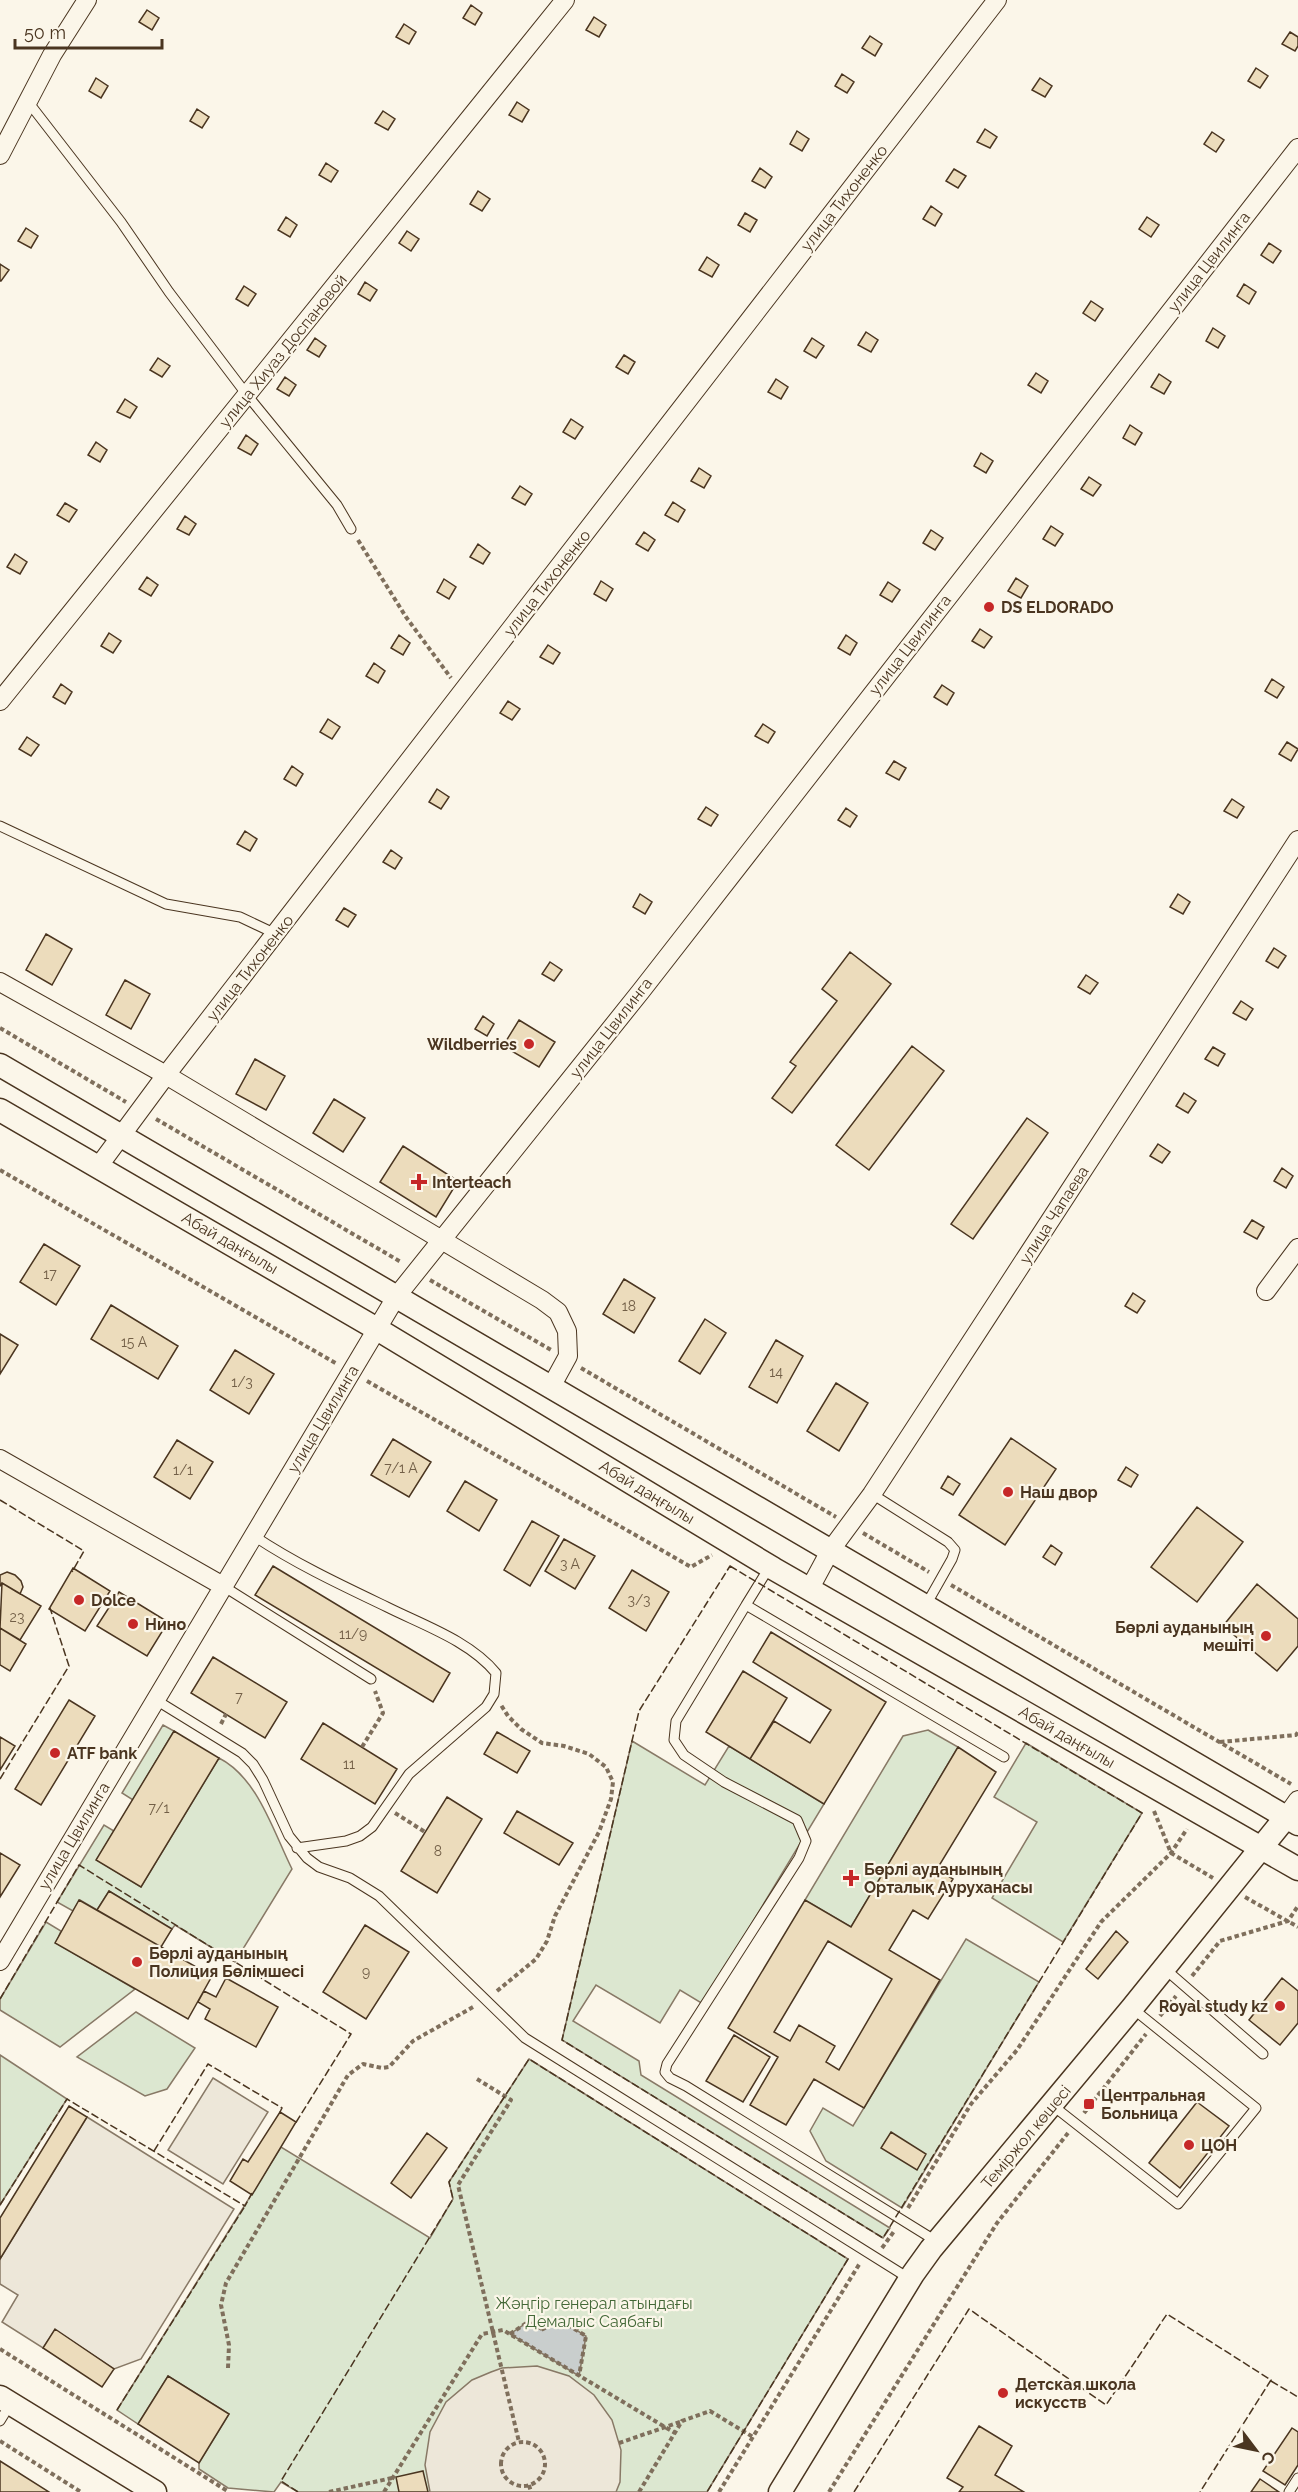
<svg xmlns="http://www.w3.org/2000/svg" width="1298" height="2492" viewBox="0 0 1298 2492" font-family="Raleway,sans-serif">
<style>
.green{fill:#dce7d0;stroke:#887966;stroke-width:1.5}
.parking{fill:#ede7d9;stroke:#887966;stroke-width:1.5}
.water{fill:#c9cecd;stroke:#887966;stroke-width:1.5}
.building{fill:#ecdcbc;stroke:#4a3520;stroke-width:1.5;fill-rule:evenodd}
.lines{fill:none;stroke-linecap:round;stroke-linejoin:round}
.service-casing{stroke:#4a3520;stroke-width:11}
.minor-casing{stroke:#4a3520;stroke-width:20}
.tertiary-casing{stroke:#4a3520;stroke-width:25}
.path{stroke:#7f6f5c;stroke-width:4;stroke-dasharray:4.5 3;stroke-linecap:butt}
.service{stroke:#fbf6e9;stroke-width:9}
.minor{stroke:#fbf6e9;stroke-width:18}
.tertiary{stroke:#fbf6e9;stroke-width:22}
.fence{stroke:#4a3520;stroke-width:1.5;stroke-dasharray:8 3;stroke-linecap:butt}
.poi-dot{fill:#c62828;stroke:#fbf6e9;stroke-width:2}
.labels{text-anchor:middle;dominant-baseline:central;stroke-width:4.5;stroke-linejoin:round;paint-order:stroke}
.number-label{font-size:14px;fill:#725f47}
.street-label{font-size:16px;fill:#4a3520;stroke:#fbf6e9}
.poi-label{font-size:16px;font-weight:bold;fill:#4a3520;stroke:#fbf6e9;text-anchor:start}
.park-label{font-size:16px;fill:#436837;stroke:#fbf6e9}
</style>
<rect width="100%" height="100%" fill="#fbf6e9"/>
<path class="green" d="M163 1725 174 1731 133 1800 122 1793Z
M928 1730 958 1747 851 1927 805 1900 903 1736Z
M632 1741 705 1785 729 1746 824 1804 703 2004 680 1990 660 2023 596 1985 573 2021 639 2061 641 2075 890 2228 883 2238 562 2040Z
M1026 1743 1142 1813 1063 1942 992 1898 1037 1822 994 1797Z
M219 1758C258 1778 273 1831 292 1869L235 1962 175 1925 172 1929 109 1891 97 1910 80 1900 73 1911 57 1902 104 1825 114 1831 97 1860 141 1887Z
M46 1922 61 1931 56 1943 135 1989 60 2047 0 2010V1999Z
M966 1939 1039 1982 902 2208 826 2161 810 2131 823 2108 853 2126Z
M136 2012 195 2048 167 2089 145 2096 77 2057Z
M0 2055 67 2099 0 2205Z
M529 2059 848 2259 707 2492H298L281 2482 274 2492 228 2488 199 2469V2463L229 2414 168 2376 138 2424 117 2410 281 2147 430 2238 453 2199 449 2182Z"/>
<path class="parking" d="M213 2078 268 2112 223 2184 168 2150Z
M87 2117 234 2209 141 2359 114 2369 55 2330 43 2348 2 2322 18 2295 0 2284V2259Z
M537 2366 569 2376 594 2395 612 2420 621 2450 620 2482 616 2492H430L425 2465 430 2432 446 2402 472 2380 491 2372 502 2368Z"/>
<path class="water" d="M560 2320 586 2336 579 2376 510 2334 528 2322 541 2330Z"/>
<path class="building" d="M471 5 482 13 475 25 463 18Z
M147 10 159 18 152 30 139 22Z
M594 17 606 25 599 37 586 30Z
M404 24 416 32 409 44 396 37Z
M1290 32 1298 37V46L1295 51 1282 44Z
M870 36 882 44 875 56 862 48Z
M1256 68 1268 76 1260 88 1248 81Z
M842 74 854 82 847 93 835 86Z
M96 78 108 86 101 98 89 91Z
M1040 78 1052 86 1045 97 1032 90Z
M517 102 529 110 522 122 509 115Z
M197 109 209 117 202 128 190 121Z
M383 111 395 119 388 130 375 123Z
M985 129 997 137 990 148 977 142Z
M797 131 809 139 802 151 790 144Z
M1212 132 1224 140 1216 152 1204 144Z
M326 163 338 171 331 182 319 175Z
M760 168 772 177 765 188 752 181Z
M954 169 966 176 958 188 946 181Z
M478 191 490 199 482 211 470 204Z
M931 206 942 214 935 226 923 219Z
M745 213 757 220 750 232 738 225Z
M286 217 297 225 290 237 278 230Z
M1147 217 1159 225 1151 237 1139 229Z
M26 228 38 236 31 248 18 241Z
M407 231 419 239 411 251 399 243Z
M1269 243 1281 251 1273 263 1261 255Z
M707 257 719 265 712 277 699 270Z
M0 264 9 270 1 281H0Z
M365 282 377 290 370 301 358 294Z
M1244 284 1256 292 1249 304 1237 296Z
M244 286 256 294 248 306 236 299Z
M1091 301 1103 309 1095 321 1083 313Z
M1213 328 1225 336 1218 348 1206 341Z
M866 332 878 340 871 352 858 345Z
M315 338 326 346 319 357 307 350Z
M812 338 824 346 816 358 804 351Z
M624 355 635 362 628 374 616 367Z
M158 358 170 366 162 377 150 370Z
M1036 373 1048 381 1041 393 1028 385Z
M1159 374 1171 382 1164 394 1151 387Z
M285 377 296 385 289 396 277 389Z
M776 379 788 387 781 399 768 392Z
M125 399 137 407 130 418 117 412Z
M571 419 583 427 575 439 563 432Z
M1130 425 1142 433 1135 445 1123 438Z
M246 435 258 444 251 455 238 448Z
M96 442 107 450 100 462 88 455Z
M981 453 993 461 986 473 974 466Z
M699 468 711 476 704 488 691 481Z
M1089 477 1101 485 1093 496 1081 489Z
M520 486 532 494 525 505 512 498Z
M673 502 685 510 678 522 665 515Z
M65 503 77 510 69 522 57 515Z
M185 516 196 524 189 535 177 529Z
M1051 526 1063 534 1055 546 1043 539Z
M931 530 943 538 935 550 923 543Z
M644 532 655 540 648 551 636 544Z
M478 544 490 553 483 564 470 557Z
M15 554 27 562 20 574 7 567Z
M147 577 158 585 151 596 139 589Z
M1016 578 1028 586 1021 598 1008 591Z
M444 579 456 587 449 599 437 592Z
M601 581 613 589 606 601 594 594Z
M888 582 900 590 892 602 880 595Z
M980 629 992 637 984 648 972 641Z
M109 633 121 641 113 653 101 646Z
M399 635 410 643 403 655 391 648Z
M846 635 857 643 850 655 838 648Z
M548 645 560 653 553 664 540 657Z
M374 663 385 671 378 683 366 676Z
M1272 679 1284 687 1277 698 1265 691Z
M61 684 72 692 65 704 53 697Z
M942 685 954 693 947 705 934 697Z
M508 701 520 709 512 720 500 713Z
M328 719 340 727 332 739 320 732Z
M763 724 775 732 768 743 755 736Z
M27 737 39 745 31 756 19 749Z
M1287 742 1298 749 1291 761 1279 754Z
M894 761 906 768 899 780 886 773Z
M292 766 303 774 296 786 284 779Z
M437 789 449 797 441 809 429 802Z
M1232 799 1244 807 1237 818 1224 811Z
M706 807 718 815 711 826 698 819Z
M846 808 857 816 850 827 838 820Z
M245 831 257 839 250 851 237 844Z
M391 850 402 858 395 869 383 862Z
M640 894 652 902 645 914 633 907Z
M1178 894 1190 902 1183 914 1170 907Z
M344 908 356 915 348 927 336 920Z
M46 934 72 949 52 985 26 970Z
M1274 948 1286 956 1278 968 1266 961Z
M850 952 891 984 792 1113 772 1098 796 1066 790 1062 837 1001 822 989Z
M550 962 562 970 554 981 542 974Z
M1086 975 1098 983 1090 994 1078 987Z
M125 980 150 994 131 1029 106 1015Z
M1241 1001 1253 1009 1246 1020 1233 1013Z
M483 1016 494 1024 487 1036 475 1029Z
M519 1020 555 1042 539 1067 503 1046Z
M912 1046 944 1071 869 1170 836 1145Z
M1213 1047 1225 1054 1218 1066 1205 1059Z
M255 1059 285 1076 266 1110 236 1094Z
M1184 1093 1196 1101 1188 1113 1176 1106Z
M334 1099 365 1118 343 1152 313 1133Z
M1027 1118 1048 1133 973 1239 951 1224Z
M1158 1144 1170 1152 1162 1163 1150 1156Z
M403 1146 458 1181 436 1217 380 1182Z
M1282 1168 1293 1176 1286 1188 1274 1181Z
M1252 1220 1264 1227 1257 1239 1244 1232Z
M44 1244 80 1266 56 1305 20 1282Z
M624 1279 655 1298 634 1333 603 1314Z
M1133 1293 1145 1301 1137 1313 1125 1306Z
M111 1305 178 1346 158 1379 91 1339Z
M705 1319 726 1333 700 1374 679 1361Z
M0 1334 18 1345 0 1374Z
M776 1340 803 1356 777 1403 749 1387Z
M235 1350 274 1374 249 1414 210 1390Z
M836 1383 868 1403 839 1451 807 1431Z
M1011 1438 1056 1469 1005 1545 959 1515Z
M393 1439 431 1462 409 1497 371 1475Z
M177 1440 213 1462 190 1499 154 1477Z
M1126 1467 1138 1475 1131 1487 1118 1480Z
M948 1476 960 1484 953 1495 941 1488Z
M465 1481 497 1500 479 1531 447 1511Z
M1197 1507 1243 1542 1197 1602 1151 1567Z
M532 1521 559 1536 530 1586 504 1570Z
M564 1539 595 1556 575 1589 545 1571Z
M1051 1545 1062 1553 1055 1565 1043 1557Z
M273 1566 450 1673 433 1702 255 1595Z
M73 1568 110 1591 85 1631 49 1609Z
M632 1570 669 1592 646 1631 609 1608Z
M7 1572 15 1575 21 1581 23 1587 20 1594 2 1583 0 1586V1575Z
M2 1583 41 1606 20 1640 0 1628Z
M1257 1584 1298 1619V1646L1277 1671 1223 1626Z
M119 1592 168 1622 147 1656 97 1626Z
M0 1628 26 1644 10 1671 0 1665Z
M771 1632 886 1702 824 1804 750 1759 774 1721 810 1743 831 1710 753 1662Z
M213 1657 287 1702 265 1738 191 1693Z
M743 1671 787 1698 750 1759 706 1732Z
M69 1700 95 1716 41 1805 15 1789Z
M323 1723 397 1769 375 1804 301 1759Z
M174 1731 219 1758 141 1887 96 1860Z
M497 1732 530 1751 517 1773 484 1754Z
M0 1737 15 1746 0 1770Z
M958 1747 996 1772 937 1869 953 1879 928 1919 913 1910 889 1950 940 1980 864 2108 814 2079 786 2125 750 2105 778 2057 728 2028 805 1900 851 1927ZM828 1941 892 1979 839 2070 826 2062 835 2046 799 2025 790 2041 774 2032Z
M447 1797 482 1819 437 1893 401 1871Z
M517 1811 573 1843 559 1865 504 1833Z
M0 1853 20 1865 0 1897Z
M109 1891 172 1929 161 1947 97 1910Z
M79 1900 212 1976 188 2019 55 1943Z
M365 1925 409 1952 366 2019 323 1992Z
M1116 1931 1128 1942 1098 1979 1086 1969Z
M226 1978 278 2007 256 2047 205 2019 210 2009 198 2002 204 1991 216 1997Z
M1282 1978 1298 1991V2023L1280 2045 1249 2020Z
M734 2035 770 2057 743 2102 706 2081Z
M1197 2102 1229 2126 1180 2188 1149 2163Z
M69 2106 87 2117 0 2259V2218Z
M280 2112 296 2122 252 2195 230 2181 243 2159 248 2162Z
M891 2132 926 2154 917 2170 881 2148Z
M427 2133 447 2148 411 2198 391 2183Z
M55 2329 114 2369 102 2387 43 2348Z
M168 2376 229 2414 199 2463 138 2424Z
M979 2426 1012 2446 995 2475 1024 2492H959L963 2487 947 2478Z
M1292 2428 1298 2432V2465L1285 2485 1263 2471Z
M0 2461 49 2492H0Z
M423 2471 428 2492H399L396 2477Z
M1260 2479 1279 2492H1251Z"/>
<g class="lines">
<defs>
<path id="service" d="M29 103 121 222 169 292 247 395 337 505 351 529
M0 826 166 904 240 917 276 934
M872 1494 948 1542 955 1550 952 1559 926 1605
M254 1536C296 1564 341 1585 387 1607 423 1625 470 1641 496 1673L494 1694 486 1707 409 1774 372 1827 360 1836 346 1841 297 1848
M223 1586 371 1679
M746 1605 770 1566
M156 1700 242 1753 253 1764 263 1780 289 1836 307 1858 319 1867 350 1878 379 1896 525 2038 910 2279
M1165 1969 1263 2054
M1052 2105 1178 2204 1256 2108 1132 2008
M936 2241 686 2086 670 2078 665 2072 667 2064 799 1858 806 1841 797 1820 724 1782 684 1755 674 1740 676 1721 746 1605 1004 1757
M0 2421 11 2403
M1289 2492 1298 2478"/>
<path id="minor" d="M0 155 52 55 87 0
M0 701 565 0
M0 982 166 1075 542 1300 558 1312 567 1331 568 1356 551 1387
M98 1167 166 1075 997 0
M1266 1291 1298 1248
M0 1459 223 1586
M809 1590 830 1551 872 1494 1298 840
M1286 1817 1298 1800
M0 1961 396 1297 641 991 1298 148"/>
<path id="tertiary" d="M0 1065 1298 1824
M0 1110 377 1329 774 1569 1298 1869
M0 2397 155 2492
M780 2492 913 2274 931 2249 1132 2008 1286 1817"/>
</defs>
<use href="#service" class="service-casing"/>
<use href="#minor" class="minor-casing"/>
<use href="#tertiary" class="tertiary-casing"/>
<path class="path" d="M358 540 406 617 451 678
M0 1028 126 1102
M156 1119 401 1262
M0 1170 337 1364
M430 1280 551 1350
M581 1368 836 1517
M367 1381 691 1567 712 1555
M863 1533 929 1572
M951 1585 1291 1784
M221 1724 226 1714
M1220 1742 1296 1735 1298 1732
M362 1747 383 1713 375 1691
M1154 1811 1171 1853 1213 1878
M395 1813 425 1832
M1245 1897 1298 1927
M1192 1976 1220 1941 1288 1921 1298 1906
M497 1991 536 1959 547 1941 555 1916 599 1832 611 1799 613 1782 606 1767 589 1754 564 1746 542 1743 521 1729 508 1716 501 1705
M1160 2016 1176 1996
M477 2079 511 2100 458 2185 519 2442
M1084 2113 1146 2034
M908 2208 971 2104 1017 2050 1101 1922 1171 1853 1187 1829
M882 2248 895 2230
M510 2334 528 2322 541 2330 560 2320 586 2336 579 2376
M0 2349 229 2492
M228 2368 229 2345 221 2305 226 2283 348 2075 363 2064 382 2068 389 2067 413 2041 473 2007
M0 2441 81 2492
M501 2464a22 22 0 1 1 44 0a22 22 0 1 1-44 0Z
M619 2443 680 2422
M529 2485 531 2492
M329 2492 392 2478
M384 2492 482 2334 503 2330 675 2433
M639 2492 682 2421 710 2411 753 2437
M719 2492 860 2263
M829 2492 997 2223 1068 2133"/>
<use href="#service" class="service"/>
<use href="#minor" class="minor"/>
<use href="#tertiary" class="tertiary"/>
<path class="fence" d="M0 1500 84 1551 72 1572
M730 1566 1142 1813 883 2238 562 2040 639 1711Z
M0 1779 69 1666 50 1608
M0 1999 79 1865 351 2034 295 2124
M154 2151 208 2064 282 2108 280 2112
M0 2205 67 2099 245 2206 252 2193
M1271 2381 1298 2397
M117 2410 245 2206
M298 2492 281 2481 453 2199 449 2182 529 2059 848 2259 707 2492
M854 2492 969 2309 1106 2405 1167 2314 1271 2380 1200 2492"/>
</g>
<g class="poi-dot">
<circle cx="989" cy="607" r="6"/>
<circle cx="529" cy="1044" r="6"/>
<path d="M416 1173h6v6h6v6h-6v6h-6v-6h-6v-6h6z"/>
<circle cx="1008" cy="1492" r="6"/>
<circle cx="79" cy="1600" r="6"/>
<circle cx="133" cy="1624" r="6"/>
<circle cx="1266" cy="1636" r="6"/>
<circle cx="55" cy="1753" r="6"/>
<path d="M848 1869h6v6h6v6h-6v6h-6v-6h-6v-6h6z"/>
<circle cx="137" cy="1962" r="6"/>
<circle cx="1280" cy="2006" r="6"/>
<rect x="1083" y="2098" width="12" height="12" rx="3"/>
<circle cx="1189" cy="2145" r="6"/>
<circle cx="1003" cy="2393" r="6"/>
</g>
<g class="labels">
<g class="number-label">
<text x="50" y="1274">17</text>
<text x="629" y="1306">18</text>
<text x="134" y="1342">15 А</text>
<text x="776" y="1372">14</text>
<text x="242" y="1382">1/3</text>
<text x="401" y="1468">7/1 А</text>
<text x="183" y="1470">1/1</text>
<text x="570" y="1564">3 А</text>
<text x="639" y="1600">3/3</text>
<text x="17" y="1617">23</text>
<text x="353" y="1634">11/9</text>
<text x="239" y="1697">7</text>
<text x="349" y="1764">11</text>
<text x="159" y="1808">7/1</text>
<text x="438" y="1851">8</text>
<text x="366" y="1972">9</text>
</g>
<g class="street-label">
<text transform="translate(844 198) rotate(-52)">улица Тихоненко</text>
<text transform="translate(1209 262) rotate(-52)">улица Цвилинга</text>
<text transform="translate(283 351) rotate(-51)">улица Хиуаз Доспановой</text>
<text transform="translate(547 583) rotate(-52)">улица Тихоненко</text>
<text transform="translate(910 645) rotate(-52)">улица Цвилинга</text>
<text transform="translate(250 968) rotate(-52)">улица Тихоненко</text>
<text transform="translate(611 1028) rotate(-52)">улица Цвилинга</text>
<text transform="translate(1054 1215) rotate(-57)">улица Чапаева</text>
<text transform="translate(230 1243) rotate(30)">Абай даңғылы</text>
<text transform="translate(323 1419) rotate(-59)">улица Цвилинга</text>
<text transform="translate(647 1492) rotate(31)">Абай даңғылы</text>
<text transform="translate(1067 1737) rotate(30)">Абай даңғылы</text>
<text transform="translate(74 1836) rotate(-59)">улица Цвилинга</text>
<text transform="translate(1026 2137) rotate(-50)">Теміржол көшесі</text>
</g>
<g class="poi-label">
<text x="1001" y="607">DS ELDORADO</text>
<text x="517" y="1044" text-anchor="end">Wildberries</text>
<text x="432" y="1182">Interteach</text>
<text x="1020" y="1492">Наш двор</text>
<text x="91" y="1600">Dolce</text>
<text x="145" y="1624">Нино</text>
<text x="1254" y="1627" text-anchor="end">Бөрлі ауданының<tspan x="1254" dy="18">мешіті</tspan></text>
<text x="67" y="1753">ATF bank</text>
<text x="864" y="1869">Бөрлі ауданының<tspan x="864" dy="18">Орталық Ауруханасы</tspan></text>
<text x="149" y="1953">Бөрлі ауданының<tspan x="149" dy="18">Полиция Бөлімшесі</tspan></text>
<text x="1268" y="2006" text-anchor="end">Royal study kz</text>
<text x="1101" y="2095">Центральная<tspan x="1101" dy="18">Больница</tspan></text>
<text x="1201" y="2145">ЦОН</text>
<text x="1015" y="2384">Детская школа<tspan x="1015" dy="18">искусств</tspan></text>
</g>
<g class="park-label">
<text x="594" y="2303">Жәңгір генерал атындағы<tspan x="594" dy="18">Демалыс Саябағы</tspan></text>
</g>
</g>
<g transform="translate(1256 2450) rotate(122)" stroke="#fbf6e9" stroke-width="4.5" paint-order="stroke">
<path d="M0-4.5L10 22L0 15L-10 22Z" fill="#4a3520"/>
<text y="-9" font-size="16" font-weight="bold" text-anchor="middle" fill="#4a3520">С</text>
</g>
<path d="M15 39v9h147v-9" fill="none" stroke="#4a3520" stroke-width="3"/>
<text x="24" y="39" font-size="18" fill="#4a3520" stroke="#fbf6e9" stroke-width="4.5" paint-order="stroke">50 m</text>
</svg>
